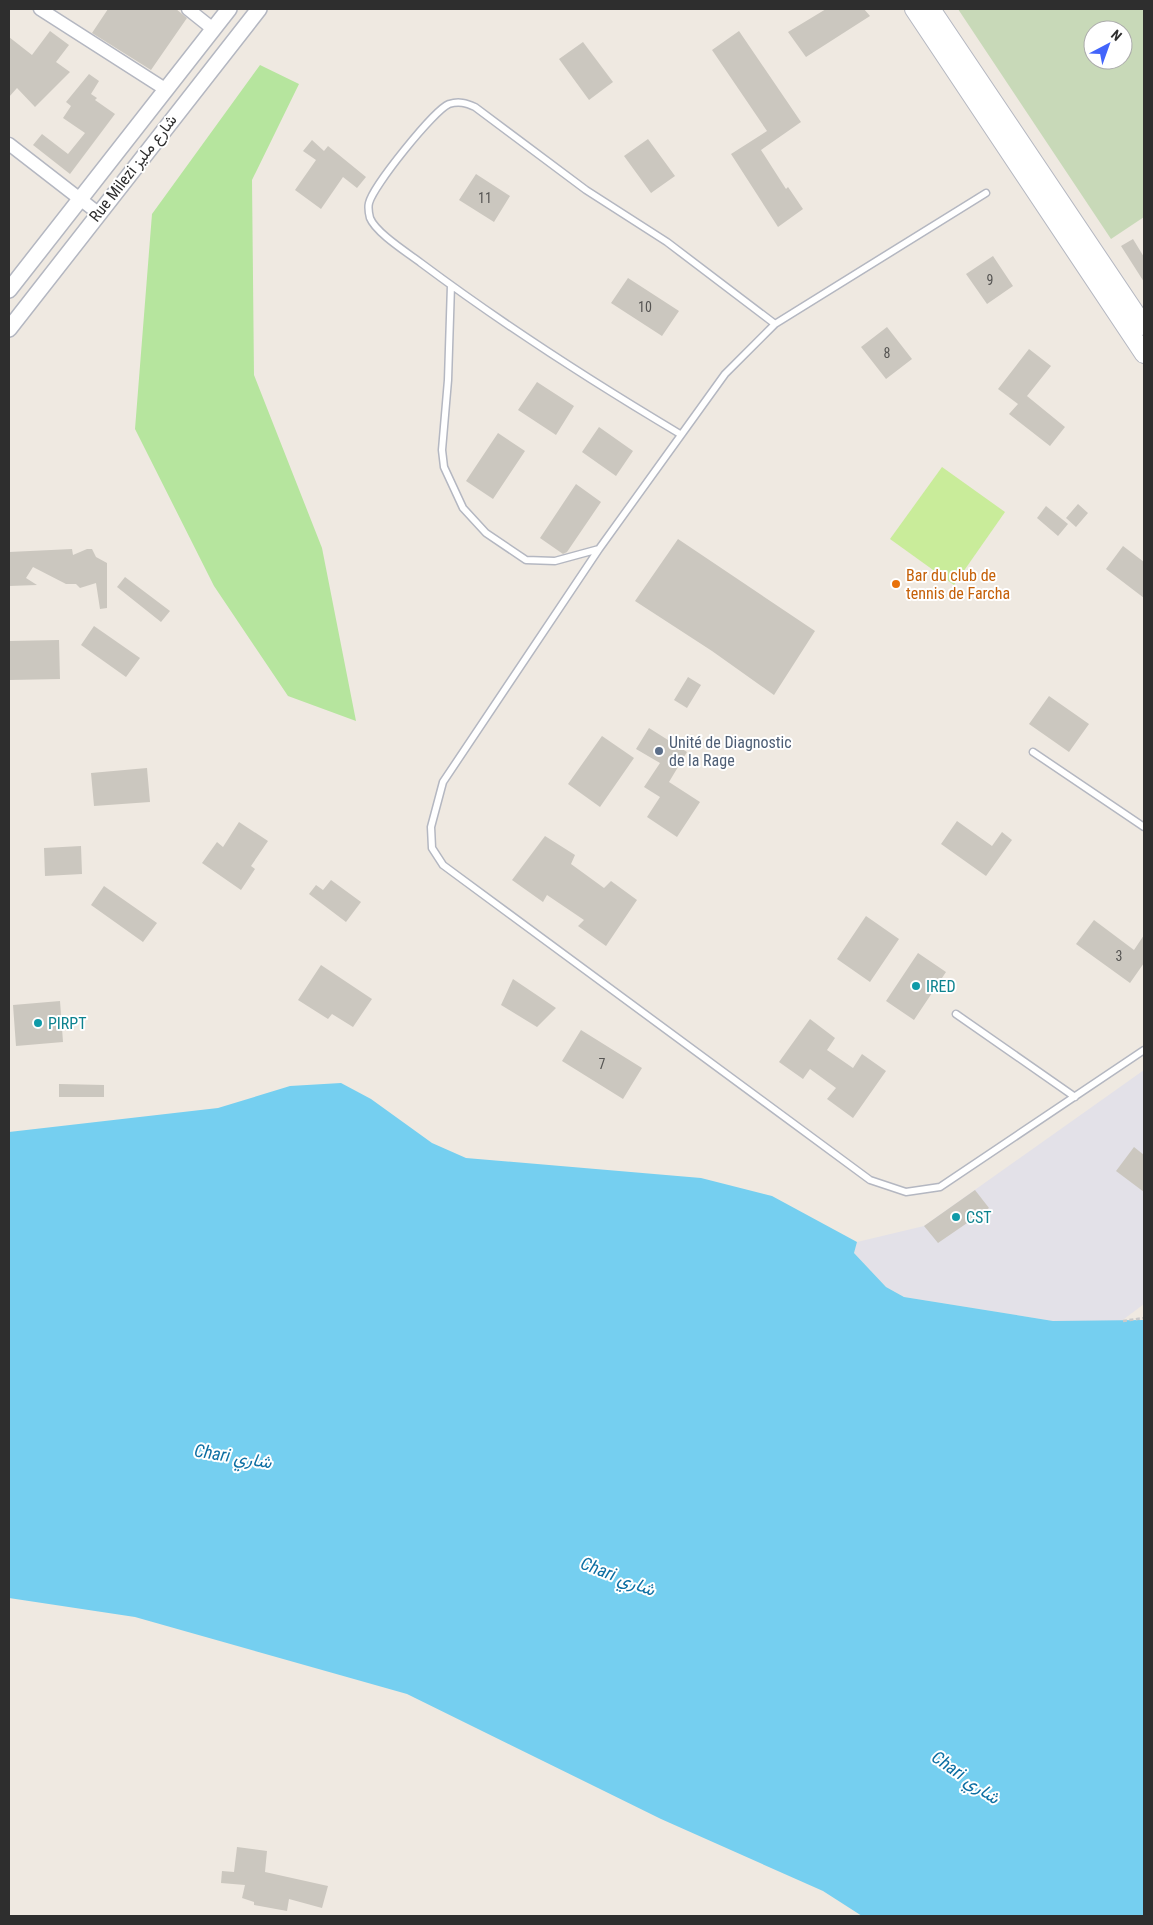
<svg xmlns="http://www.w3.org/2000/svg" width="1153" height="1925" viewBox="0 0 1153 1925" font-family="'Roboto Condensed',Vazirmatn,sans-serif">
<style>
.industrial{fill:#e3e1e8}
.green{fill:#b6e59e}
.cemetery{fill:#c8d9b8;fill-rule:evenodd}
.pitch{fill:#c9ec9a}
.water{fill:#75cff0}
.building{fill:#cbc7bf}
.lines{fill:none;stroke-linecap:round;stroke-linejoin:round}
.service-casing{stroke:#b4b7c1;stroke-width:9}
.minor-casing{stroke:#b4b7c1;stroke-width:15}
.tertiary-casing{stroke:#b4b7c1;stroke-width:18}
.secondary-casing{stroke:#b4b7c1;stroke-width:20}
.path{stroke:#c9c9c9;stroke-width:2.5;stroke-dasharray:4 2.5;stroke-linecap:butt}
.service{stroke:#fff;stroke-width:6}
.minor{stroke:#fff;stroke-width:12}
.tertiary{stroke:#fff;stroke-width:15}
.secondary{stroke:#fff;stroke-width:18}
.food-dot{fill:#e8710a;stroke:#fff;stroke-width:2}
.service-dot{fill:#5c6f8a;stroke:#fff;stroke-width:2}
.culture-dot{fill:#0f9aa8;stroke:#fff;stroke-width:2}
.labels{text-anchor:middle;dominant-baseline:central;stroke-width:4;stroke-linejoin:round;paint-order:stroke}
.number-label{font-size:14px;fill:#555452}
.street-label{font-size:16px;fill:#2e2e2e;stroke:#fff}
.food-label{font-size:16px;fill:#c56008;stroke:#fff;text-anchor:start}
.service-label{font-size:16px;fill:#4e5e75;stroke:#fff;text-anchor:start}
.culture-label{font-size:16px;fill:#0d838f;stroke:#fff;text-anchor:start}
.water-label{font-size:18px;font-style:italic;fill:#0d6fa3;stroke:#fff}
</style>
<rect width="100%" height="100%" fill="#efe9e1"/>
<path class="industrial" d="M1144 1070V1304L1120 1322 1053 1321 904 1297 886 1287 854 1253 857 1242 924 1226Z"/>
<path class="green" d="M260 65 299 84 252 180 254 375 322 548 356 721 288 696 214 586 135 429 152 214Z"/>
<path class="cemetery" d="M958 9H1144V217L1111 239ZM1093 30H1123V60H1093Z"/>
<path class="pitch" d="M942 467 1005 512 954 585 890 539Z"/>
<path class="water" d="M341 1083 371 1099 432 1143 466 1158 701 1178 772 1196 857 1242 854 1253 886 1287 904 1297 1053 1321 1144 1320V1916H862L823 1891 661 1819 407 1694 135 1617 9 1598V1132L218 1108 290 1086Z"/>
<path class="building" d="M108 9H176L187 18 151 70 92 33Z
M826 9H864L870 16 806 57 788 32Z
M50 31 69 45 56 62 70 72 35 107 17 88 9 97V37L32 55Z
M739 31 801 122 761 150 786 189 788 187 803 209 778 227 731 154 767 131 712 50Z
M583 42 613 82 589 100 559 59Z
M89 74 99 81 91 94 97 98 95 100 115 114 70 174 33 145 42 134 68 154 85 133 63 118 71 106 66 102Z
M648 139 675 176 651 193 624 156Z
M312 140 324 151 328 146 366 177 357 188 343 177 321 209 295 190 316 160 303 151Z
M476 174 510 196 494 222 459 200Z
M1133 239 1144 257V282L1121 246Z
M993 256 1013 286 987 304 966 274Z
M628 278 679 311 662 336 611 303Z
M887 327 912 359 886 379 861 347Z
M1029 349 1051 366 1027 396 1065 427 1050 446 1009 414 1018 404 998 389Z
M537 382 574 406 556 435 518 410Z
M599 427 633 451 616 476 582 452Z
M498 433 525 451 493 499 466 481Z
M576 484 601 502 567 552 563 554 540 538Z
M1078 504 1088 513 1076 527 1066 518Z
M1046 506 1068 524 1058 536 1037 518Z
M678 539 815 631 774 695 712 651 635 601Z
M1123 546 1144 562V598L1106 569Z
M72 549 73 555 87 549H92L96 557 107 563V608L100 609 96 583 80 588 76 584H66L33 567 26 578 37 585 9 586V552Z
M125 577 170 611 161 622 117 587Z
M94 626 140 658 126 677 81 645Z
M59 640 60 679 9 680V641Z
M688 677 701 685 687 708 674 700Z
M1049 696 1089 724 1069 752 1029 724Z
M649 728 687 752 669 782 700 802 677 837 647 817 660 797 644 787 660 763 636 749Z
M602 736 634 758 600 807 568 784Z
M147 768 150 802 94 806 91 773Z
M957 821 992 846 1002 832 1012 840 986 876 941 844Z
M239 822 268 841 251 866 255 869 241 890 202 863 217 842 223 847Z
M545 836 575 855 571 864 604 888 611 881 637 900 606 946 578 926 584 920 547 895 543 902 512 880Z
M81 846 82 874 45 876 44 848Z
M331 880 361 902 346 922 309 894 316 885 323 890Z
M104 886 157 923 143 942 91 905Z
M866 916 899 939 870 982 837 959Z
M1094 920 1134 950 1144 935V963L1130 983 1076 944Z
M918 953 946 972 914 1020 886 1001Z
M321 965 372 999 353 1027 332 1014 328 1019 298 1000Z
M513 979 556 1008 537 1027 501 1005Z
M60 1001 63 1042 16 1046 13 1005Z
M810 1019 835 1038 827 1050 853 1068 862 1054 886 1071 853 1118 827 1099 836 1088 810 1069 803 1079 779 1062Z
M581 1030 642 1068 623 1099 562 1061Z
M59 1084 104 1085V1097H59Z
M1134 1147 1144 1155V1192L1116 1171Z
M975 1190 989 1208 938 1243 924 1226Z
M237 1847 267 1851 265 1872 328 1886 322 1908 289 1899 287 1911 254 1905V1902L242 1898 245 1885 221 1883 222 1871 234 1872Z"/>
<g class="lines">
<defs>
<path id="service" d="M986 193 775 324 725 374 599 549 443 782 431 827 432 848 443 865 870 1180 906 1192 940 1187 1144 1050
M451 285 448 380 442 450 444 467 463 508 486 533 526 560 555 561 599 549
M680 434C591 381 504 325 421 263 408 253 376 233 370 218 369 214 368 207 369 203 373 186 434 110 449 104 459 101 466 103 475 107L586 190 667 242 775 324
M1033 752 1144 827
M956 1014 1075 1097"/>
<path id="minor" d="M40 9 165 89
M188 9 213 29
M9 144 98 213"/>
<path id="tertiary" d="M9 290 229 9
M9 329 259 9"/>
<path id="secondary" d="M914 9 1144 354
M931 9 1144 326"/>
</defs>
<use href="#service" class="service-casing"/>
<use href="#minor" class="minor-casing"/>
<use href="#tertiary" class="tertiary-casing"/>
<use href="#secondary" class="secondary-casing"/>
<path class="path" d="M1123 1321 1144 1318"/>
<use href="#service" class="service"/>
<use href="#minor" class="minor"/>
<use href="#tertiary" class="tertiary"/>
<use href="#secondary" class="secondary"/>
</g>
<circle class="food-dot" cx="896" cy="584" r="5"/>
<circle class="service-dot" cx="659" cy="751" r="5"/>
<g class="culture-dot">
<circle cx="916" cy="986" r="5"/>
<circle cx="38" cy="1023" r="5"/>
<circle cx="956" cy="1217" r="5"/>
</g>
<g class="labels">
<g class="number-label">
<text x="485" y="198">11</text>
<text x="990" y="280">9</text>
<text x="645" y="307">10</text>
<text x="887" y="353">8</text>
<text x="1119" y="956">3</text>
<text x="602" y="1064">7</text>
</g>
<g class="street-label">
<text transform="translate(133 168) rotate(-52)">Rue Milezi شارع مليز</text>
</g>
<g class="food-label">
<text x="906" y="575">Bar du club de<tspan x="906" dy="18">tennis de Farcha</tspan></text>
</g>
<g class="service-label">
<text x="669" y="742">Unité de Diagnostic<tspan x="669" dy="18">de la Rage</tspan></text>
</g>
<g class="culture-label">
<text x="926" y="986">IRED</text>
<text x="48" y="1023">PIRPT</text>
<text x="966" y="1217">CST</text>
</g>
<g class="water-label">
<text transform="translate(233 1456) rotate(9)">Chari شاري</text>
<text transform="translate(618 1576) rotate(21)">Chari شاري</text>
<text transform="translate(966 1777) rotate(35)">Chari شاري</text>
</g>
</g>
<rect width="1153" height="1925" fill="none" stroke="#2e2e2e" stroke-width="20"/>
<g transform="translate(1108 45) rotate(41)"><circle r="24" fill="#ffffff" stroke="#ababab"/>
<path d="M0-4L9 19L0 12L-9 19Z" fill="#4264fb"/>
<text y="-8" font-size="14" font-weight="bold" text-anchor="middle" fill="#2e2e2e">N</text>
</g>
</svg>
